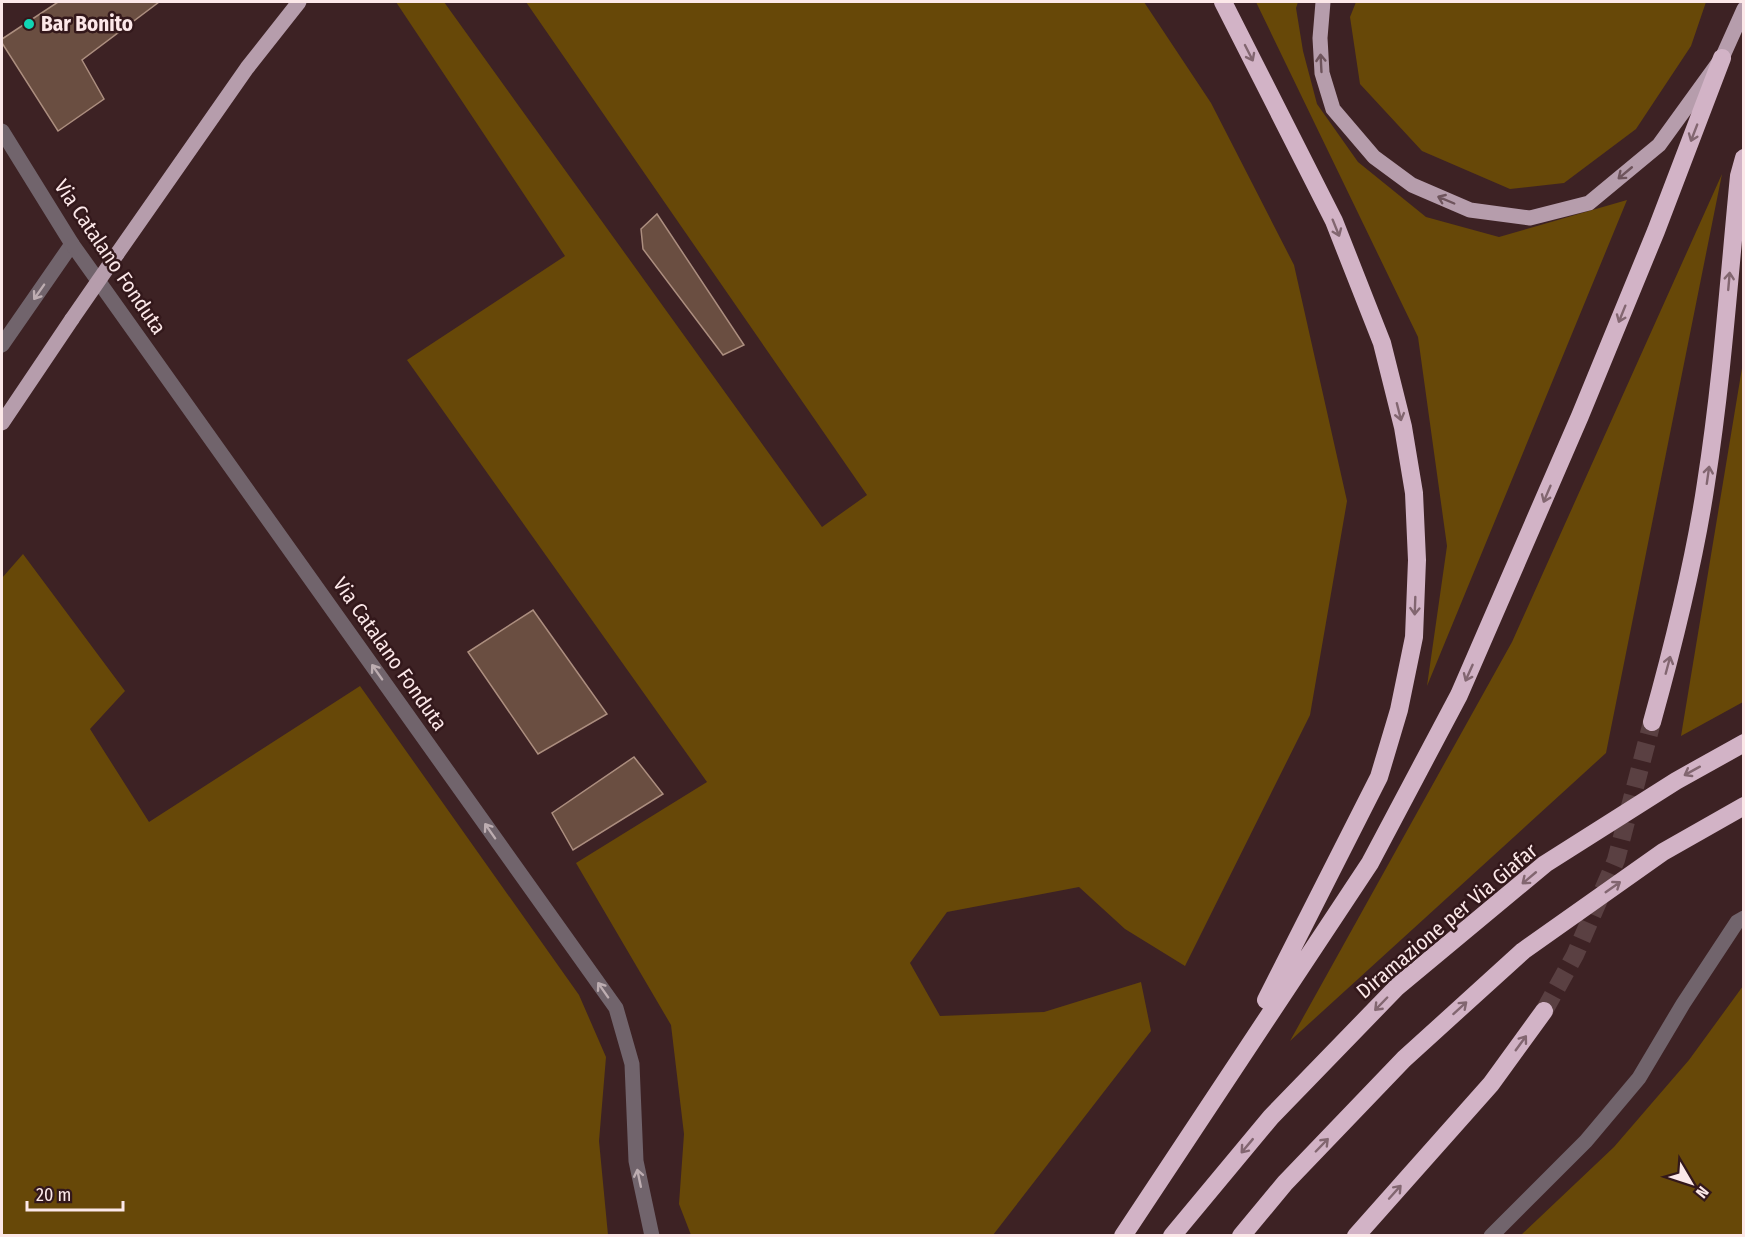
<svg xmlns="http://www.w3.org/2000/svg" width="1745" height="1237" viewBox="0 0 1745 1237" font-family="'Fira Sans Condensed',sans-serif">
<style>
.green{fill:#674808}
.building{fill:#6a4e41;stroke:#ac8e7f;stroke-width:1.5}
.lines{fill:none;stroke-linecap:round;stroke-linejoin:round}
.motorway-tunnel{stroke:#5a4042;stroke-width:18;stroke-dasharray:18 9;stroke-linecap:butt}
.minor{stroke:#71646c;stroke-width:15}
.tertiary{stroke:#71646c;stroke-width:15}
.primary{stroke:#b69dac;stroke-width:15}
.motorway{stroke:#d2b3c6;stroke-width:18}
.primary-bridge{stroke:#b69dac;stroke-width:15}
.oneway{stroke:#826670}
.oneway2{stroke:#6e545c}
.oneway3{stroke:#bdadb1}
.poi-dot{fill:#10d5b4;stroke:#33181b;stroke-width:2}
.labels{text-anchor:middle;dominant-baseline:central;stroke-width:5;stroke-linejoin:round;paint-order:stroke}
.poi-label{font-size:21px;font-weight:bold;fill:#fce8e9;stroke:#33181b;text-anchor:start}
.street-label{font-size:21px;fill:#fce8e9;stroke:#33181b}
</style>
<rect width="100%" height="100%" fill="#3d2224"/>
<path class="green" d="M396 2H444L822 527 867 495 526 2H1144L1211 103 1294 265 1347 501 1310 715 1185 966 1125 929 1079 887 947 912 910 963 940 1016 1044 1012 1141 982 1151 1031 993 1235H691L679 1204 684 1134 671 1025 576 863 707 782 407 360 565 256Z
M1256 2H1298L1296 8 1303 51 1317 104 1358 162 1426 217 1499 237 1627 200 1427 686 1447 546 1418 337Z
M1356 2H1706L1691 46 1636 129 1564 183 1510 189 1422 151 1360 84 1350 17Z
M1722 174 1606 753 1290 1041 1512 642Z
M1743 362V702L1681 736Z
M23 554 125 691 90 729 149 822 360 686 579 995 606 1057 599 1141 608 1235H2V578Z
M1743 986V1235H1521L1614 1147 1689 1060Z"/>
<path class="building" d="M58 2H159L82 60 104 99 58 131 2 43V39Z
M657 214 744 345 723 355 643 249 641 229Z
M533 610 607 714 538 754 468 652Z
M634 757 663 794 573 850 552 813Z"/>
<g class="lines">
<path class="motorway-tunnel" d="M1544 1011 1575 955 1616 860 1652 722"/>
<path class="minor" d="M2 345 72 244
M1491 1236 1586 1141 1639 1078 1683 1004 1737 922 1744 918"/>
<path class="tertiary" d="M2 131 72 244 616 1008 632 1064 636 1161 652 1236"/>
<path class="primary" d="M1323 2 1320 38 1322 73 1333 109 1374 157 1412 185 1470 210 1530 218 1589 203 1659 145 1722 58 1744 9
M117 254 247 68 299 2
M2 423 72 319"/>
<path class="motorway" d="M1223 2 1334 221 1382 343 1403 427 1414 493 1417 560 1414 637 1399 710 1379 777 1266 1000
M1652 722C1674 643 1694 564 1706 483 1722 381 1729 278 1739 176L1744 158
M1123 1236 1370 863 1459 695 1580 416 1656 231 1722 58
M1172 1236 1271 1117 1397 987 1545 864 1676 781 1744 743
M1241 1236 1285 1183 1404 1059 1523 951 1663 852 1744 806
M1356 1236 1491 1084 1544 1011"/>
<path class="primary-bridge" d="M72 319 117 254"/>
</g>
<defs><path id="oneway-shaft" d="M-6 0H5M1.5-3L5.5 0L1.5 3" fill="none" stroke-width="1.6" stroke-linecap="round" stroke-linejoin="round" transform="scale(1.5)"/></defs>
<g class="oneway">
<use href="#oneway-shaft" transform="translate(1249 53) rotate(63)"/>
<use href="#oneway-shaft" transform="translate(1694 133) rotate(111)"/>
<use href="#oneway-shaft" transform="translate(1336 228) rotate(68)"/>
<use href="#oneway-shaft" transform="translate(1729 281) rotate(-85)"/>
<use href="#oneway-shaft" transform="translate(1622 314) rotate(112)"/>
<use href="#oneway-shaft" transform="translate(1399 412) rotate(76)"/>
<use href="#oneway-shaft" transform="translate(1708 475) rotate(-82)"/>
<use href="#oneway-shaft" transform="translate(1547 494) rotate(113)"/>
<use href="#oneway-shaft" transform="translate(1415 606) rotate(92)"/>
<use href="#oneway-shaft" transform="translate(1668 665) rotate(-75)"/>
<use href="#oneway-shaft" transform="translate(1469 673) rotate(114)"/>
<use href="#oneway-shaft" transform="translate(1692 771) rotate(151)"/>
<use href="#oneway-shaft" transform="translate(1529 878) rotate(140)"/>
<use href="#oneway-shaft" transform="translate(1613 887) rotate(-35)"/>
<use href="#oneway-shaft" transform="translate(1381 1004) rotate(134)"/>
<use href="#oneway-shaft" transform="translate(1460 1008) rotate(-42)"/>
<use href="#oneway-shaft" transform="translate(1521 1043) rotate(-54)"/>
<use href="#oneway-shaft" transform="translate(1322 1145) rotate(-46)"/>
<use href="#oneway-shaft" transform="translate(1247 1146) rotate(130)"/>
<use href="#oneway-shaft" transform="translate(1395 1192) rotate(-48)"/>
</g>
<g class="oneway2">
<use href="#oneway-shaft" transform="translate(1321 63) rotate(-93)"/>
<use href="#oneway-shaft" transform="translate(1625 173) rotate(140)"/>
<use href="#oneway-shaft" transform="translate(1446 200) rotate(-157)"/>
</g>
<g class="oneway3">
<use href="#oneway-shaft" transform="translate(39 292) rotate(125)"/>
<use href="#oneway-shaft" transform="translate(377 672) rotate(-125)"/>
<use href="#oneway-shaft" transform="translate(490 831) rotate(-125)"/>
<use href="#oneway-shaft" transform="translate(603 990) rotate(-125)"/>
<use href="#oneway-shaft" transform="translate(639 1178) rotate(-102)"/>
</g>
<circle class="poi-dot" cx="29" cy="24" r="6"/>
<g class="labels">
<g class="poi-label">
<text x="41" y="24">Bar Bonito</text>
</g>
<g class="street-label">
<text transform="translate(110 257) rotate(56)">Via Catalano Fonduta</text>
<text transform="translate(390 654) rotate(55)">Via Catalano Fonduta</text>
<text transform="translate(1447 921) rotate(-40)">Diramazione per Via Giafar</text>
</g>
</g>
<rect width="1745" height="1237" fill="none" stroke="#fce8e9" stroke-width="6"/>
<g transform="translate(1691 1183) rotate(129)" stroke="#33181b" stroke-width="4.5" paint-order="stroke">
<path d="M0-4.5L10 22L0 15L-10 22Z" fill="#fce8e9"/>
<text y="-9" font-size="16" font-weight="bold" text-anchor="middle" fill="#fce8e9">N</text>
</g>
<path d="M27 1201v9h96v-9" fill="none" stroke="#fce8e9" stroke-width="3"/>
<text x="36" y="1201" font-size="18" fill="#fce8e9" stroke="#33181b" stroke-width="4.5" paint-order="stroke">20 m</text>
</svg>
